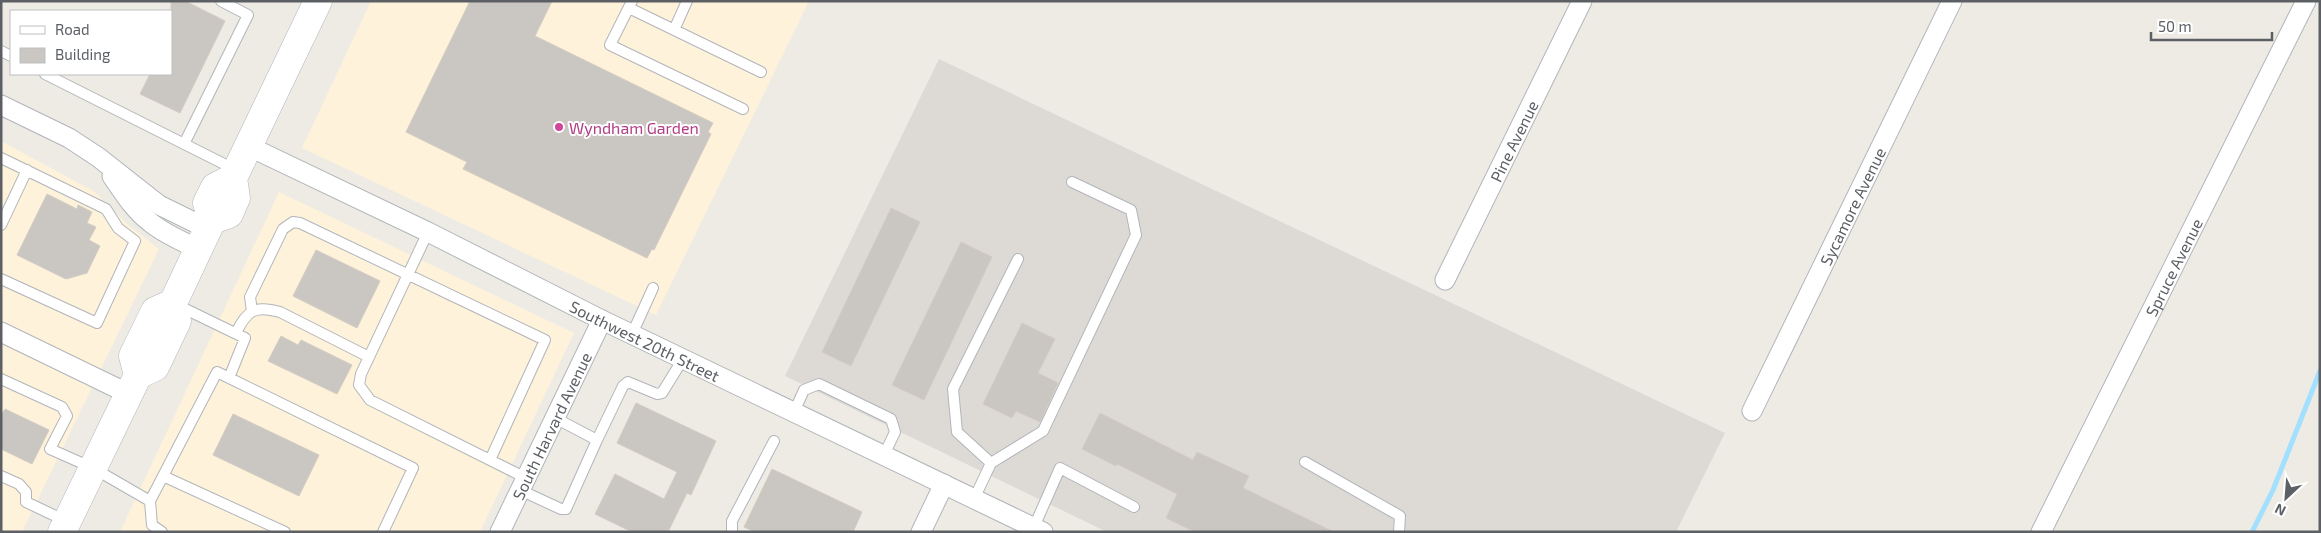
<svg xmlns="http://www.w3.org/2000/svg" width="2321" height="533" viewBox="0 0 2321 533" font-family="'Exo 2',sans-serif">
<style>
.commercial{fill:#fef2da}
.industrial{fill:#dddad6}
.lines{fill:none;stroke-linecap:round;stroke-linejoin:round}
.stream{stroke:#a3dfff;stroke-width:5}
.building{fill:#cac6c1;stroke:#d3ccc2}
.lane-casing{stroke:#b1b5b9;stroke-width:12}
.street-casing{stroke:#b1b5b9;stroke-width:21}
.secondary-casing{stroke:#b3b7bc;stroke-width:29}
.lane{stroke:#fff;stroke-width:10}
.street{stroke:#fff;stroke-width:19}
.secondary{stroke:#fff;stroke-width:28}
.hotel-dot{fill:#d1479c;stroke:#fff;stroke-width:2}
.labels{text-anchor:middle;dominant-baseline:central;stroke-width:4;stroke-linejoin:round;paint-order:stroke}
.hotel-label{font-size:16px;fill:#b23c85;stroke:#fff;text-anchor:start}
.street-label{font-size:16px;fill:#5c6065;stroke:#fff}
</style>
<rect width="100%" height="100%" fill="#eeebe4"/>
<path class="commercial" d="M371 1H809L656 315 302 148Z
M1 141 95 192 128 225 159 249 22 532H1Z
M279 192 574 333 480 532H120Z"/>
<path class="industrial" d="M939 59 1725 433 1676 532H1107L785 376Z"/>
<g class="lines">
<path class="stream" d="M2252 532 2273 490 2320 371"/>
</g>
<path class="building" d="M171 1H185L225 21 180 113 140 94 150 74H171Z
M470 1H552L535 36 713 123 708 132 711 134 654 250 652 249 647 258 463 169 467 162 406 132Z
M47 194 77 209 78 205 92 212 87 223 96 227 89 240 100 246 87 273 66 279 17 255Z
M891 208 920 222 851 366 822 352Z
M961 242 992 257 924 400 892 385Z
M316 250 380 281 357 328 293 296Z
M1022 323 1055 339 1038 373 1058 383 1040 422 1016 411 1012 418 983 404Z
M281 336 298 345 301 340 352 365 337 394 268 361Z
M636 403 716 441 691 495 687 493 668 532H632L595 514 615 474 664 499 677 472 617 443Z
M5 409 49 430 32 464 1 449V416Z
M1100 413 1193 460 1197 452 1249 476 1243 488 1334 532H1195L1166 518 1177 494 1117 464 1116 466 1082 449Z
M233 414 319 455 299 496 213 455Z
M772 469 862 512 853 532H755L744 527Z"/>
<g class="lines">
<defs>
<path id="lane" d="M632 1 610 45 743 109
M629 8 761 72
M674 30 687 1
M1 51 11 56
M45 74 236 170
M184 144 248 15 221 1
M1 158 106 209 118 228 135 241 97 323 1 279
M1 225 27 170
M428 232 361 374 359 385 370 400 526 478
M177 305 245 338 229 378
M252 311 250 297 283 229 293 222 300 223 545 340 490 460
M236 333C247 310 255 305 280 312L369 357
M632 334 653 288
M1 379 62 407 67 416 50 449 93 468 150 501 152 525 162 532
M794 412 804 390 819 384 891 419 895 432 884 455
M597 440 623 386 628 382 657 394 662 393 683 359
M1305 462 1400 516 1399 532
M991 463 957 432 953 389 1018 259
M1 476 19 484 26 492V502L66 521
M163 476 217 372 413 468 383 532
M520 490 561 509H566L597 440 555 418
M974 499 991 463 1043 431 1136 235 1131 210 1072 182
M150 501 163 476 285 532
M1034 527 1060 468 1134 507
M732 532V521L774 441"/>
<g id="street">
<path d="M1 105 69 138 98 157 159 205 208 229"/>
<path id="s1" d="M248 146 428 232 602 320 1043 532"/>
<path d="M112 176C123 192 134 210 150 222 164 234 182 241 198 249"/>
<path id="s2" d="M1445 280 1582 1"/>
<path d="M1 332 129 394"/>
<path id="s3" d="M1752 411 1952 1"/>
<path id="s4" d="M500 532 602 320"/>
<path d="M921 532 944 484"/>
<path id="s5" d="M2041 532 2306 1"/>
</g>
<path id="secondary" d="M212 220 229 214 236 198 233 178
M138 375 133 356 155 311 173 303
M62 532 138 375 155 367 177 321 173 303 212 220 207 203 215 187 233 178 318 1"/>
</defs>
<use href="#lane" class="lane-casing"/>
<use href="#street" class="street-casing"/>
<use href="#secondary" class="secondary-casing"/>
<use href="#lane" class="lane"/>
<use href="#street" class="street"/>
<use href="#secondary" class="secondary"/>
</g>
<circle class="hotel-dot" cx="559" cy="127" r="5"/>
<g class="labels">
<g class="hotel-label">
<text x="569" y="127">Wyndham Garden</text>
</g>
<g class="street-label">
<text stroke="none"><textPath href="#s2" startOffset="155">Pine Avenue</textPath></text>
<text stroke="none"><textPath href="#s3" startOffset="228">Sycamore Avenue</textPath></text>
<text stroke="none"><textPath href="#s5" startOffset="296">Spruce Avenue</textPath></text>
<text stroke="none"><textPath href="#s1" startOffset="442">Southwest 20th Street</textPath></text>
<text stroke="none"><textPath href="#s4" startOffset="118">South Harvard Avenue</textPath></text>
</g>
</g>
<rect width="2321" height="533" fill="none" stroke="#5c6065" stroke-width="5"/>
<rect x="10" y="10" width="162" height="65" fill="#ffffff" stroke="#bebfc1"/>
<rect x="20" y="26" width="25" height="8" fill="#ffffff" stroke="#bebfc1"/>
<text x="55" y="35" font-size="15" fill="#5c6065">Road</text>
<rect x="20" y="48" width="25" height="15" fill="#cac6c1" stroke="#bebfc1"/>
<text x="55" y="60" font-size="15" fill="#5c6065">Building</text>
<g transform="translate(2286 498) rotate(206)" stroke="#ffffff" stroke-width="4" paint-order="stroke">
<path d="M0-4L9 19L0 12L-9 19Z" fill="#5c6065"/>
<text y="-8" font-size="14" font-weight="bold" text-anchor="middle" fill="#5c6065">N</text>
</g>
<path d="M2151 32v8h121v-8" fill="none" stroke="#5c6065" stroke-width="2.5"/>
<text x="2158" y="32" font-size="15" fill="#5c6065" stroke="#ffffff" stroke-width="4" paint-order="stroke">50 m</text>
</svg>
